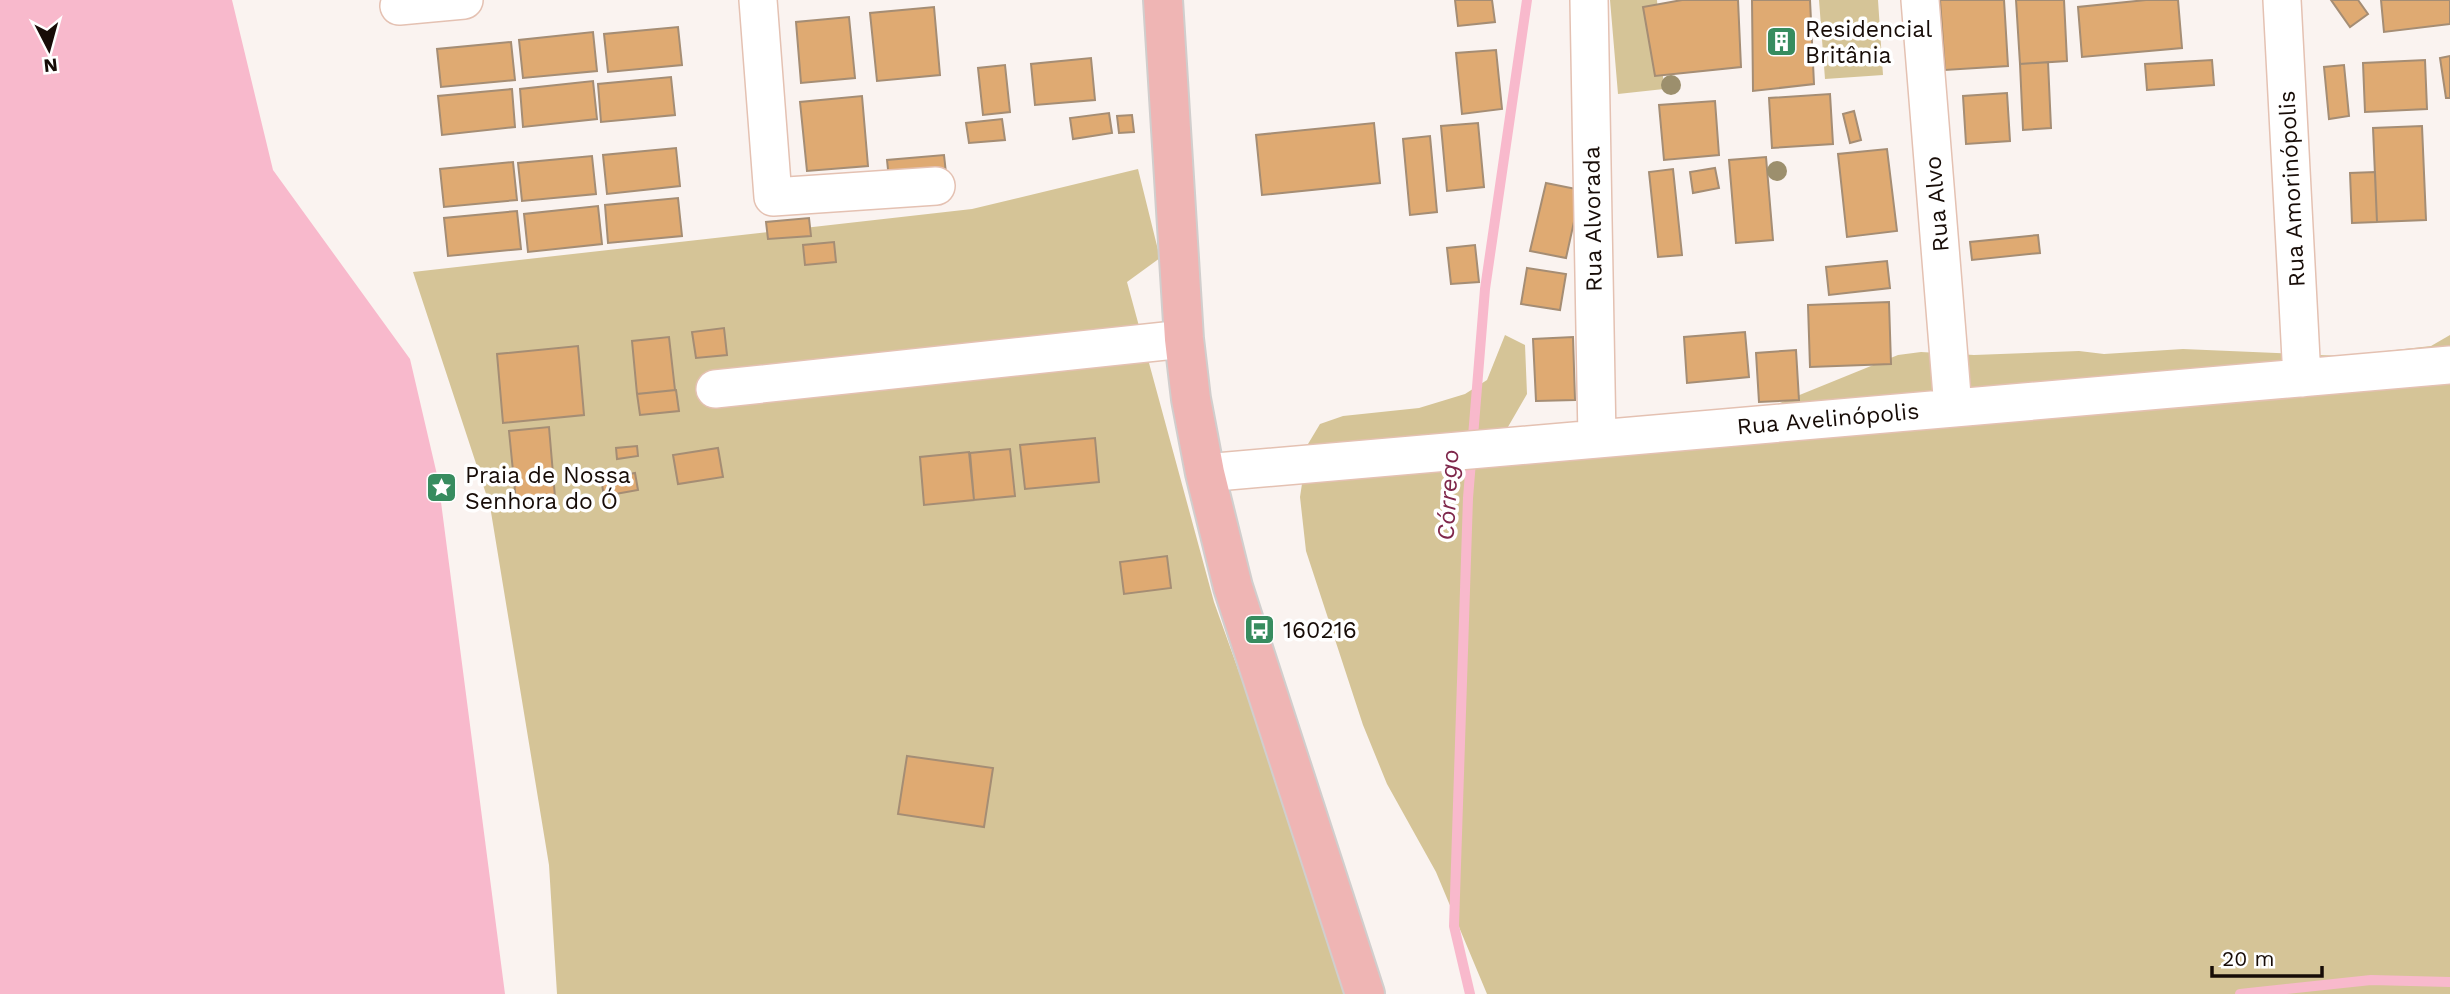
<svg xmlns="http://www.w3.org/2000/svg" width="2450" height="994" viewBox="0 0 2450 994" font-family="'Work Sans',sans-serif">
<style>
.green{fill:#d5c497}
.water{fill:#f8b9cc}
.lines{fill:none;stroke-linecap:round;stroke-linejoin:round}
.stream{stroke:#f8b9cc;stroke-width:10}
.building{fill:#dfaa72;stroke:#a58d74;stroke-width:2}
.minor-casing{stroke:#e4c1b2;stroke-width:40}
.major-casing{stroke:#d1cecd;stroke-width:42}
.minor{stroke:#fff;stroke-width:37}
.major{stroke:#efb5b4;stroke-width:38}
.tree{fill:#9c8f6d}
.labels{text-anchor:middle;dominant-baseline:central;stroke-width:7;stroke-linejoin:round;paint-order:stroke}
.poi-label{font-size:23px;fill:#170c07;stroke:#fff;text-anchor:start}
.street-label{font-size:23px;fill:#170c07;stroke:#fff}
.water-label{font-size:24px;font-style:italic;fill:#7f274b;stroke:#fff}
</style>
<rect width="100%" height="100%" fill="#faf3f0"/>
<path class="green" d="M1610 0H1657L1664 89 1618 94Z
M1819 0H1878L1883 75 1825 79Z
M1138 169 1160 258 1127 282 1214 602 1354 994H557L549 865 490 506 413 272 972 209Z
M1505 335 1525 345 1527 394 1501 439 1760 411 1898 355 1921 352 1974 355 2079 351 2104 354 2183 349 2342 356 2431 346 2450 335V994H1487L1436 872 1387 784 1363 725 1306 551 1300 497 1308 444 1320 424 1343 416 1419 408 1465 394 1487 380Z"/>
<path class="water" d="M0 0H232L273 170 410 359 438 479 505 994H0Z"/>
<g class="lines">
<path class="stream" d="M1470 994 1454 926 1468 498 1485 289 1527 0
M2240 994 2371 980 2450 982"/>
</g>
<path class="building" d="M1455 0H1492L1495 22 1458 26Z
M1682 0H1738L1741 67 1655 76 1643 7Z
M1752 0H1810L1814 84 1753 91Z
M1940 0H2004L2008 66 1945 70Z
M2016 0H2064L2067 61 2020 64Z
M2146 0H2178L2182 48 2082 57 2078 7Z
M2331 0H2358L2368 14 2350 27Z
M2381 0H2450V24L2384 32Z
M934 7 940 75 877 81 870 13Z
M849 17 855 78 801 83 796 22Z
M678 27 682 65 608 72 604 34Z
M593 32 597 71 523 78 519 40Z
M511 42 515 80 441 87 437 49Z
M1496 50 1502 109 1462 114 1456 53Z
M2450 56V98H2446L2440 58Z
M1091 58 1095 100 1035 105 1031 64Z
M2212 60 2214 85 2147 90 2145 64Z
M2425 60 2427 109 2365 112 2363 63Z
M2048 62 2051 128 2023 130 2020 64Z
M1005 65 1010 112 983 115 978 68Z
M2344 65 2349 116 2329 119 2324 67Z
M671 77 675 115 601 122 598 84Z
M593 81 597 119 523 127 520 89Z
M512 89 515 127 442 135 438 96Z
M2007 93 2010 141 1966 144 1963 96Z
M1830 94 1833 144 1772 148 1769 98Z
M862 96 868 166 807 171 800 102Z
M1715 101 1719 155 1664 160 1659 105Z
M1854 111 1861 140 1850 143 1843 114Z
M1109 113 1112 133 1073 139 1070 118Z
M1132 115 1134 132 1119 133 1117 116Z
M1002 119 1005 140 969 143 966 123Z
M1374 123 1380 183 1262 195 1256 135Z
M1478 123 1484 187 1447 191 1441 126Z
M2422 126 2426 220 2377 222 2373 128Z
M1430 136 1437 212 1410 215 1403 139Z
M676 148 680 186 607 194 603 155Z
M1887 149 1897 231 1847 237 1838 154Z
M944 155 946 173 889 179 887 160Z
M592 156 596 194 522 201 518 163Z
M1766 157 1773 240 1736 243 1729 160Z
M513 162 517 200 444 207 440 169Z
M1715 168 1719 188 1693 193 1690 172Z
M1673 169 1682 255 1658 257 1649 172Z
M2375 172 2377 222 2352 223 2350 173Z
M1546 183 1581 190 1566 258 1530 251Z
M678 198 682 236 608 243 605 205Z
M598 206 602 244 528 252 524 214Z
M517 211 521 249 448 256 444 218Z
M809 218 811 236 768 239 766 222Z
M2038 235 2040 253 1972 260 1970 242Z
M834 242 836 262 805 265 803 245Z
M1475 245 1479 282 1451 284 1447 248Z
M1887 261 1890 288 1829 295 1826 267Z
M1527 268 1566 274 1560 310 1521 304Z
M1889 302 1891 364 1810 367 1808 305Z
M724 328 727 355 696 358 692 332Z
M1745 332 1749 377 1687 383 1684 337Z
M669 337 675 390 637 394 632 341Z
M1573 337 1575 400 1536 401 1533 339Z
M578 346 584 415 503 423 497 354Z
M1796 350 1799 400 1759 402 1756 353Z
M676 390 679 411 640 415 637 394Z
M549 427 555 497 516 501 509 431Z
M1095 438 1099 482 1025 489 1020 445Z
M637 446 638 456 617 459 616 448Z
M718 448 723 477 678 484 673 455Z
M1010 449 1015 496 974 500 970 453Z
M969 452 974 500 924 505 920 457Z
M635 473 638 490 604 496 601 479Z
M1167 556 1171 588 1124 594 1120 562Z
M907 756 993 768 984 827 898 814Z"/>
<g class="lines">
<defs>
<path id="minor" d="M758 0 773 197 936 186
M1589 0 1597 439
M1920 0 1953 408
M2282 0 2302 378
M399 6 464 0
M715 389 1184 339
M1205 473 2450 365"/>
<path id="major" d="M1163 0 1184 339 1191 399 1205 473 1233 587 1365 994"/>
</defs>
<use href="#minor" class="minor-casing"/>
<use href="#major" class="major-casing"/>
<use href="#minor" class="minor"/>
<use href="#major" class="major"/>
</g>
<g class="tree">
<circle cx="1671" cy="85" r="10"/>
<circle cx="1777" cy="171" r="10"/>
</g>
<defs>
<symbol id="building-square" viewBox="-11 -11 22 22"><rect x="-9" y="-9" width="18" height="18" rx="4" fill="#378c5f" stroke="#fff"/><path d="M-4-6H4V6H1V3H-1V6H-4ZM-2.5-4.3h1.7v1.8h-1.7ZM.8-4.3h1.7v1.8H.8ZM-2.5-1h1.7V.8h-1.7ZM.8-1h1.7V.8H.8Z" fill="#fff"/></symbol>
<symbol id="sight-square" viewBox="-11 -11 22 22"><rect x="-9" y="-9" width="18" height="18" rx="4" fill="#378c5f" stroke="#fff"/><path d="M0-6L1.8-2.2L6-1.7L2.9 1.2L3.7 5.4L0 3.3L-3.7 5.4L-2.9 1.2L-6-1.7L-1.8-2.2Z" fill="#fff"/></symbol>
<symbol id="bus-square" viewBox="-11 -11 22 22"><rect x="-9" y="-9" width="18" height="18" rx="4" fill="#378c5f" stroke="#fff"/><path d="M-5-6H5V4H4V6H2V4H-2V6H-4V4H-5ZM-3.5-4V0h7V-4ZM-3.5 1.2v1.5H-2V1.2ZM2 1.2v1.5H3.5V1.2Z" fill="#fff"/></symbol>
</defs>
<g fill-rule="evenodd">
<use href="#building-square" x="1764" y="24" width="35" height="35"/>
<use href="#sight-square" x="424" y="470" width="35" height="35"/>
<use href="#bus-square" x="1242" y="612" width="35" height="35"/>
</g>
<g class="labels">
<g class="poi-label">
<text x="1805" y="29">Residencial<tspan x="1805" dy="26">Britânia</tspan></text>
<text x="465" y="475">Praia de Nossa<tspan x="465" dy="26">Senhora do Ó</tspan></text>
<text x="1283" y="630">160216</text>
</g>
<g class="street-label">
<text transform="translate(2292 189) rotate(-93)">Rua Amorinópolis</text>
<text transform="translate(1937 204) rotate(-95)">Rua Alvo</text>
<text transform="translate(1593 219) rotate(-91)">Rua Alvorada</text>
<text transform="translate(1828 419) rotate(-5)">Rua Avelinópolis</text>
</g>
<g class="water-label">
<text transform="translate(1448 495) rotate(-87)">Córrego</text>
</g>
</g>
<g transform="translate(49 49) rotate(174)" stroke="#ffffff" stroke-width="5" paint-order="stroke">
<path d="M0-5L12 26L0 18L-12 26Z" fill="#170c07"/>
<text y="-10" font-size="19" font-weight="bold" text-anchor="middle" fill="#170c07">N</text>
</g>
<path d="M2212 966v10h110v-10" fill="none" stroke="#170c07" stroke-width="3.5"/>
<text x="2222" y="966" font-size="21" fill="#170c07" stroke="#ffffff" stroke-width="5" paint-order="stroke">20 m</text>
</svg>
